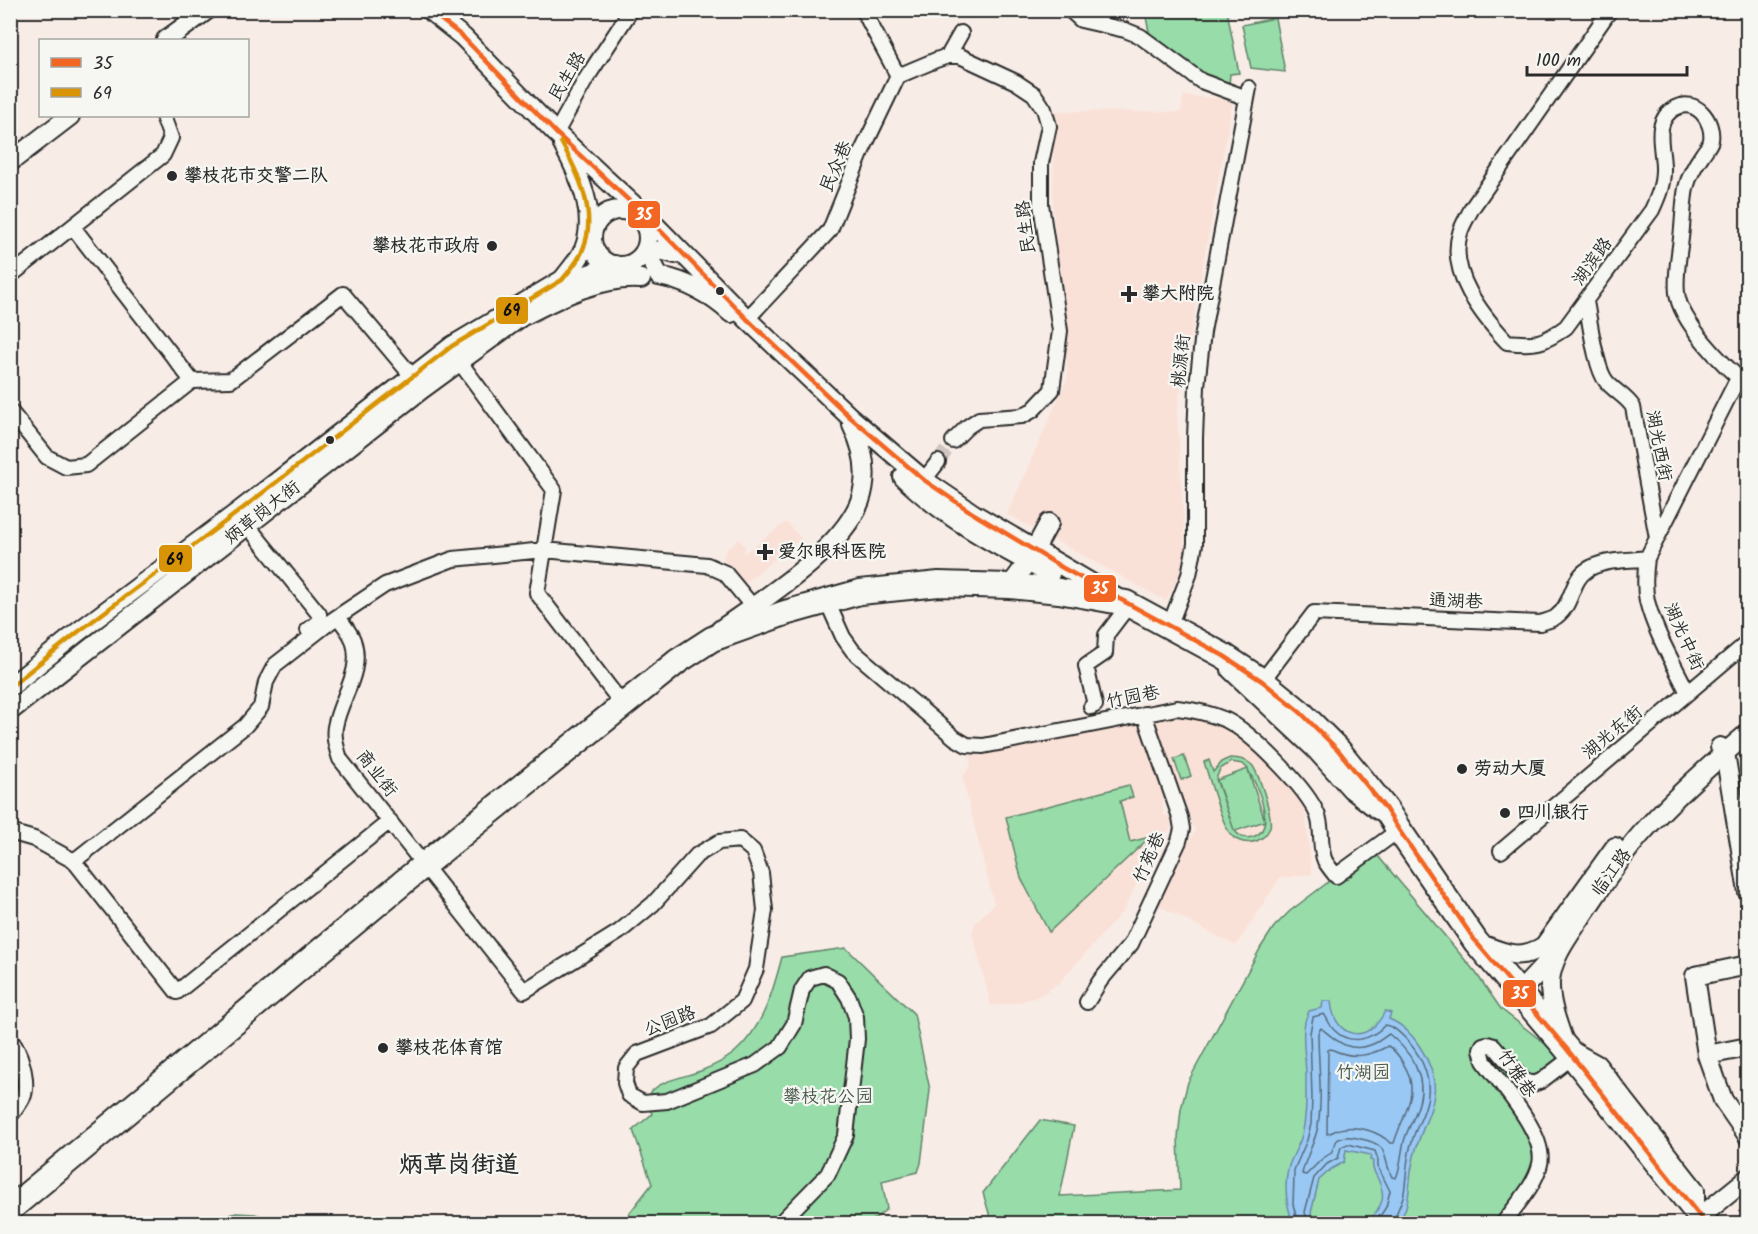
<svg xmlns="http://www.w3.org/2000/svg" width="1758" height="1234" viewBox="0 0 1758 1234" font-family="Kalam,'LXGW WenKai TC',sans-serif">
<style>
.built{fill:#fae1d7}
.green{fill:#97dca9;stroke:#61846a;stroke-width:1.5;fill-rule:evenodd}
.water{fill:#99c8f4;stroke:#6d89a4;stroke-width:1.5}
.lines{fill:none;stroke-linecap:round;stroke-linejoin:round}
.shore{stroke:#576a7b;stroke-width:1.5}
.street-tunnel{stroke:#cfc5c1;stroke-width:14;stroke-dasharray:14 7;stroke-linecap:butt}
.street-casing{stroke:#2b2b2b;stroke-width:18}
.secondary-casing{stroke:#2b2b2b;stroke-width:22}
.highway-casing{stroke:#2b2b2b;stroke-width:28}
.street{stroke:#f6f6f2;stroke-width:14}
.secondary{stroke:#f6f6f2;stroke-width:18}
.highway{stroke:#f6f6f2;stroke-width:24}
.bus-1-casing{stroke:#f6f6f2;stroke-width:9}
.bus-2-casing{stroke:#f6f6f2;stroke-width:9}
.bus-1{stroke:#f26522;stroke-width:4.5}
.bus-2{stroke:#d89406;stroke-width:4.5}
.poi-dot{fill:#2b2b2b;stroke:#f6f6f2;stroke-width:2}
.labels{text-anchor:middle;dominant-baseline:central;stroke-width:4.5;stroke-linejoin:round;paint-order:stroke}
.street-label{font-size:18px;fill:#2b2b2b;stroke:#f6f6f2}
.poi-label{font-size:18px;font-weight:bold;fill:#2b2b2b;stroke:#f6f6f2;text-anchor:start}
.park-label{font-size:18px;fill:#46574a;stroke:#f6f6f2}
.district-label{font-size:24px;font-weight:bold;fill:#2b2b2b;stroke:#f6f6f2}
.line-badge{stroke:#f6f6f2;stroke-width:2}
.badge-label{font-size:16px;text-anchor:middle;font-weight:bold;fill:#fff}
.pale-badge-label{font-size:16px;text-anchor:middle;font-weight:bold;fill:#111}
</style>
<rect width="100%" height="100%" fill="#f8ece6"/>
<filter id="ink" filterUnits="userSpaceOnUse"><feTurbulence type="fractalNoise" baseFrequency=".0167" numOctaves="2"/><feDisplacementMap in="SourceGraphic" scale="12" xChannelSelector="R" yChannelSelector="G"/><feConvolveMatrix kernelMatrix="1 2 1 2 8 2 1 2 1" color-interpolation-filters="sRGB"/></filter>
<g filter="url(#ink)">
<path class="built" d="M1183 96 1233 99 1177 411 1186 562 1166 601 1007 514 1068 377 1053 210 1054 111 1181 112Z
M786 522 801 538 745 583 735 574 722 557 725 554V550L739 539 746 548 743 551 745 553Z
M1176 713 1202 717 1225 727 1268 760 1304 802 1312 874 1280 878 1236 946 1154 903 1196 829 1193 827 1154 718Z
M1139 720 1163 787V815L1173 816 1170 830 1142 854 1147 860 1124 910 1059 983 1040 996 1016 1003 991 1006 972 932 975 923 994 904 962 777 971 766 969 755Z"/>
<path class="green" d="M1181 11H1227L1239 73 1230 74 1229 85 1205 77 1150 37 1146 17Z
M1275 18 1285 72 1251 68 1242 25Z
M1184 756 1191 776 1181 780 1174 759Z
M1230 758C1238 758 1246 759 1252 765 1259 774 1273 816 1270 827 1264 845 1239 848 1229 832 1220 818 1210 780 1204 762L1209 760 1213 772 1223 761ZM1231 762 1243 764 1248 769 1217 780 1234 830 1216 779 1220 769ZM1248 770C1257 784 1278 831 1252 837 1245 839 1239 836 1235 831L1265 821Z
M1129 785 1133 797 1120 801 1130 842 1150 837 1049 932 1021 878 1006 817Z
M1372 849 1476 973 1501 1009 1567 1061 1533 1084 1514 1102 1540 1164 1503 1223H992L983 1193 1040 1120 1074 1126 1060 1196 1180 1190 1178 1138 1181 1109 1188 1082 1261 947 1274 927 1290 911Z
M846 948 914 1014 930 1090 921 1163 918 1172 882 1181 887 1209 869 1223 621 1224 652 1184 633 1130 652 1114C649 1106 646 1099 651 1092 660 1080 689 1076 703 1070 713 1066 727 1059 735 1052 763 1028 773 991 782 957Z
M236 1213 255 1214 283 1223H208L216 1219Z"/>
<path class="water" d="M1323 1001H1331C1334 1040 1369 1045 1385 1011L1391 1013 1389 1019C1402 1024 1413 1036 1420 1047 1453 1099 1420 1115 1412 1166 1408 1186 1411 1206 1398 1223H1367C1383 1204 1388 1198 1376 1175 1373 1169 1372 1167 1373 1161L1370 1160 1371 1155 1346 1150 1344 1162 1331 1169 1319 1180 1311 1213 1315 1223H1293C1287 1207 1284 1187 1288 1169 1291 1157 1299 1147 1302 1135 1307 1115 1306 1095 1306 1075 1306 1055 1299 1029 1309 1011L1322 1008Z"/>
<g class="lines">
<path class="shore" d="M1321 1028C1337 1041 1349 1054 1373 1044 1379 1042 1384 1037 1389 1034 1410 1051 1427 1076 1419 1103 1416 1115 1409 1126 1405 1138 1401 1150 1401 1168 1396 1178L1392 1177C1381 1155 1391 1145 1361 1139 1352 1137 1345 1135 1337 1140L1331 1153 1322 1159 1306 1175 1302 1174C1305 1158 1315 1143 1318 1126 1323 1095 1318 1064 1318 1033Z
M1388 1046C1395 1050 1399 1056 1403 1063 1422 1093 1403 1113 1394 1143H1390C1380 1132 1356 1124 1340 1129 1335 1130 1332 1133 1327 1134L1328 1050 1331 1049C1352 1059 1368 1057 1388 1046Z
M1298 1224 1293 1204 1294 1177V1170L1307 1140 1311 1124 1312 1098 1310 1033 1313 1017 1324 1014C1328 1019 1329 1025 1334 1030 1350 1046 1371 1040 1385 1025 1394 1026 1401 1034 1407 1040 1424 1059 1434 1083 1425 1108 1422 1118 1416 1128 1413 1138 1406 1156 1407 1174 1404 1193 1402 1203 1395 1213 1394 1224
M1308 1224 1305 1212 1314 1178 1327 1164 1338 1158 1341 1147 1348 1144 1375 1151 1378 1160V1167L1390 1191 1386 1207 1375 1224"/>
<path class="street-tunnel" d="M938 462 953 441"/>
<defs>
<path id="street" d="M1070 10 1081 20 1125 30 1140 36 1201 81 1247 98
M1610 10 1472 208C1468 216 1462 225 1460 233 1448 273 1482 315 1507 342 1535 345 1543 344 1566 327L1652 210C1658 197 1663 185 1663 171 1664 149 1651 122 1675 108 1696 97 1714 121 1711 140 1710 145 1705 150 1702 155 1695 165 1689 176 1686 188 1683 204 1683 222 1681 238 1679 256 1675 275 1677 293 1680 322 1725 367 1748 386
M948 56 961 33
M898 76 936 60 948 56H960L1016 82 1034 94 1044 109 1049 126 1041 163V204L1060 331 1052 390 1033 410 1022 416 979 419 967 427 953 441
M556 133 586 79 631 10
M73 227 192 381
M10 276 163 155 171 138 163 116
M1586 302C1590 321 1595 367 1606 381 1614 391 1626 396 1633 407L1657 538
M747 319 830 230 862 151 898 76 863 10
M459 361 554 490 537 593 623 705
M10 411 47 457 66 467 86 465 192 381 231 380 343 294 417 382
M924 480 938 462
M247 525 319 614 320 621 308 630
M830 608 843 637 853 651 955 738 967 745 983 746 1177 708C1195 710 1209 713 1226 720 1252 733 1308 789 1318 816 1323 830 1319 848 1325 861 1328 866 1332 871 1336 876L1399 830
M338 617C343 624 350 632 353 640 364 671 340 698 335 727 333 738 337 749 340 759L524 991 619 932 653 904 697 855 719 842 740 840 753 851 761 873 765 910 756 969 742 1001 711 1026 637 1054 626 1068 625 1083 629 1095 643 1103 667 1101 755 1065 780 1047 794 1024 802 990 810 978 824 974 838 981 849 998 856 1017 857 1039 846 1135 828 1174 779 1224
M1169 627 1189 575 1195 544V438L1197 386 1203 332 1249 88
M1266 676 1314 613 1540 623C1546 621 1553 620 1557 616 1573 604 1571 580 1587 570 1603 559 1629 561 1647 558
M1688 693C1674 664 1655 633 1647 601 1644 587 1645 573 1647 558L1738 378
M1091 707 1095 705 1086 666 1105 653 1106 635 1125 610
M10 832 34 839 74 861 177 992 390 821
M1501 851 1748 642
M74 861 245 726 261 707 266 682 275 665 334 619 385 585 453 559 544 550 707 565 725 573 753 607
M1087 1002 1100 981 1131 944 1179 841 1182 829 1180 817 1144 714
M10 1040C21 1050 28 1081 24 1095 21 1102 15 1110 10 1116
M1503 1224C1515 1206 1535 1186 1540 1164 1547 1135 1501 1085 1484 1061L1481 1049 1483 1045 1487 1044 1494 1046 1524 1081 1533 1084 1541 1081 1567 1061 1572 1055"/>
<path id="secondary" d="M429 10 463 37 556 133 651 221 747 319 850 417 924 480 974 514 1115 597
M166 40 207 10
M10 162 70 116
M592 238a28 28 0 1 1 56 0a28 28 0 1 1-56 0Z
M675 254 661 250 653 254 651 260 659 276C686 281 711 295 731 313
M559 290 583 276 615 265 638 279
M525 315C560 297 601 276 641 279
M903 477C946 519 998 546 1050 574
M999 588 1010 586 1028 562 1049 523
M720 630C762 600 842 550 860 501 869 475 864 449 852 425
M1231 670 1315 749 1351 789 1378 810
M10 687 78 632 238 512 452 346 562 280C570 270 579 260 584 249 598 215 579 174 563 145
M10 711 422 389 522 316
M1720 747 1725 753 1748 892
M1476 942C1502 952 1518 962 1544 946L1615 847
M1748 965 1695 976 1707 1055 1723 1100 1748 1136
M1514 998 1556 953
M1707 1055 1748 1047
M1695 1211V1190L1597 1065 1566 1048C1559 1027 1549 1004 1550 981 1552 957 1569 936 1582 916 1601 888 1619 859 1641 834 1673 798 1710 765 1748 733
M1700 1217 1748 1178"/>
<path id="highway" d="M10 1209 424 865 678 661 712 639 785 613 860 592 939 584 1010 586 1059 591 1126 603 1224 656 1262 681 1300 712 1338 750 1385 808 1399 830 1476 942 1566 1048 1706 1224"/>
</defs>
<use href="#street" class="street-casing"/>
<use href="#secondary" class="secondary-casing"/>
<use href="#highway" class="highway-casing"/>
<use href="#street" class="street"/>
<use href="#secondary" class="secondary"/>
<use href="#highway" class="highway"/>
<defs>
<path id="bus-1" d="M429 10 463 37 556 133 651 221 747 319 850 417 924 480 974 514 1063 568 1224 656 1262 681 1300 712 1338 750 1385 808 1399 830 1476 942 1566 1048 1706 1224"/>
<path id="bus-2" d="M10 687 78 632 238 512 452 346 562 280C570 270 579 261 583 249 598 214 578 172 561 142"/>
</defs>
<use href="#bus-1" class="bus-1-casing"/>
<use href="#bus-2" class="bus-2-casing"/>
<use href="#bus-1" class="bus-1"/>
<use href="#bus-2" class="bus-2"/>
</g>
</g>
<g class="poi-dot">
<circle cx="172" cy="176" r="6"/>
<circle cx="492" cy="246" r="6"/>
<circle cx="720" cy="291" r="5"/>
<path d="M1126 285h6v6h6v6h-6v6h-6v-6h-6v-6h6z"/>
<circle cx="330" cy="440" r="5"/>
<path d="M762 543h6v6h6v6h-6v6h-6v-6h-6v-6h6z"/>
<circle cx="1462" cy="769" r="6"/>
<circle cx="1505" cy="813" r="6"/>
<circle cx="383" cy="1048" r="6"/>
</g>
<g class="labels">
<g class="street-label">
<text transform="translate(568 77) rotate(-59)">民生路</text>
<text transform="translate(837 167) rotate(-67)">民众巷</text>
<text transform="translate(1027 227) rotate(-97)">民生路</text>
<text transform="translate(1593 262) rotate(-54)">湖滨路</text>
<text transform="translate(1182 361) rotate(-84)">桃源街</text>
<text transform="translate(1658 446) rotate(79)">湖光西街</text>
<text transform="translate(263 513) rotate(-38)">炳草岗大街</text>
<text transform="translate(1456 602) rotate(2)">通湖巷</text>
<text transform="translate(1683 637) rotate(66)">湖光中街</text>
<text transform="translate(1133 698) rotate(-11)">竹园巷</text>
<text transform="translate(1613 733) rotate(-40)">湖光东街</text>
<text transform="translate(376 774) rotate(52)">商业街</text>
<text transform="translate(1150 858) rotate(-66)">竹苑巷</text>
<text transform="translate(1612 873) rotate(-54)">临江路</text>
<text transform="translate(670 1022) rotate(-21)">公园路</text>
<text transform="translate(1516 1074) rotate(56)">竹雅巷</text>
</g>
<g class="poi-label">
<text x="184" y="176">攀枝花市交警二队</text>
<text x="480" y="246" text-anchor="end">攀枝花市政府</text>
<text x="1142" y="294">攀大附院</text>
<text x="778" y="552">爱尔眼科医院</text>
<text x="1474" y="769">劳动大厦</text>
<text x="1517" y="813">四川银行</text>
<text x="395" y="1048">攀枝花体育馆</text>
</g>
<g class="park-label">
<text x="1363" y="1073">竹湖园</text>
<text x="828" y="1097">攀枝花公园</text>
</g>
<g class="district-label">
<text x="459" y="1165">炳草岗街道</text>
</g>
</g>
<g class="line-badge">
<rect x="627" y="200" width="34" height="29" rx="6" fill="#f26522"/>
<rect x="495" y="296" width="34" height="29" rx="6" fill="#d89406"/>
<rect x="158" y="544" width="35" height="29" rx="6" fill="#d89406"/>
<rect x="1083" y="574" width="34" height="29" rx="6" fill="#f26522"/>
<rect x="1502" y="979" width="35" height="29" rx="6" fill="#f26522"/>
</g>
<g class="badge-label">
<text x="644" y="220">35</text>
<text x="1100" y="594">35</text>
<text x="1520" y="999">35</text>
</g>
<g class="pale-badge-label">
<text x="512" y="316">69</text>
<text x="175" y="565">69</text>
</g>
<rect width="1758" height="1234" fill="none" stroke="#f6f6f2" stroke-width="36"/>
<rect x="18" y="18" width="1722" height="1198" fill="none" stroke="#2b2b2b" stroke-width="2" filter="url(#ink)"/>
<rect x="39" y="39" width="210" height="78" fill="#f6f6f2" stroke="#a5a5a2" stroke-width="1.5"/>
<rect x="51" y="58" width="30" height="9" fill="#f26522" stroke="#a5a5a2" stroke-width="1.5"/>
<text x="93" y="69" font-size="18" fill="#2b2b2b">35</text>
<rect x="51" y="88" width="30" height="9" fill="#d89406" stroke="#a5a5a2" stroke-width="1.5"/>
<text x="93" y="99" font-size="18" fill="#2b2b2b">69</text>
<path d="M1527 66v9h160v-9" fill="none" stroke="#2b2b2b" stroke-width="3"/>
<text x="1536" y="66" font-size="18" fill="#2b2b2b" stroke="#f6f6f2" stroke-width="4.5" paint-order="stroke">100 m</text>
</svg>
